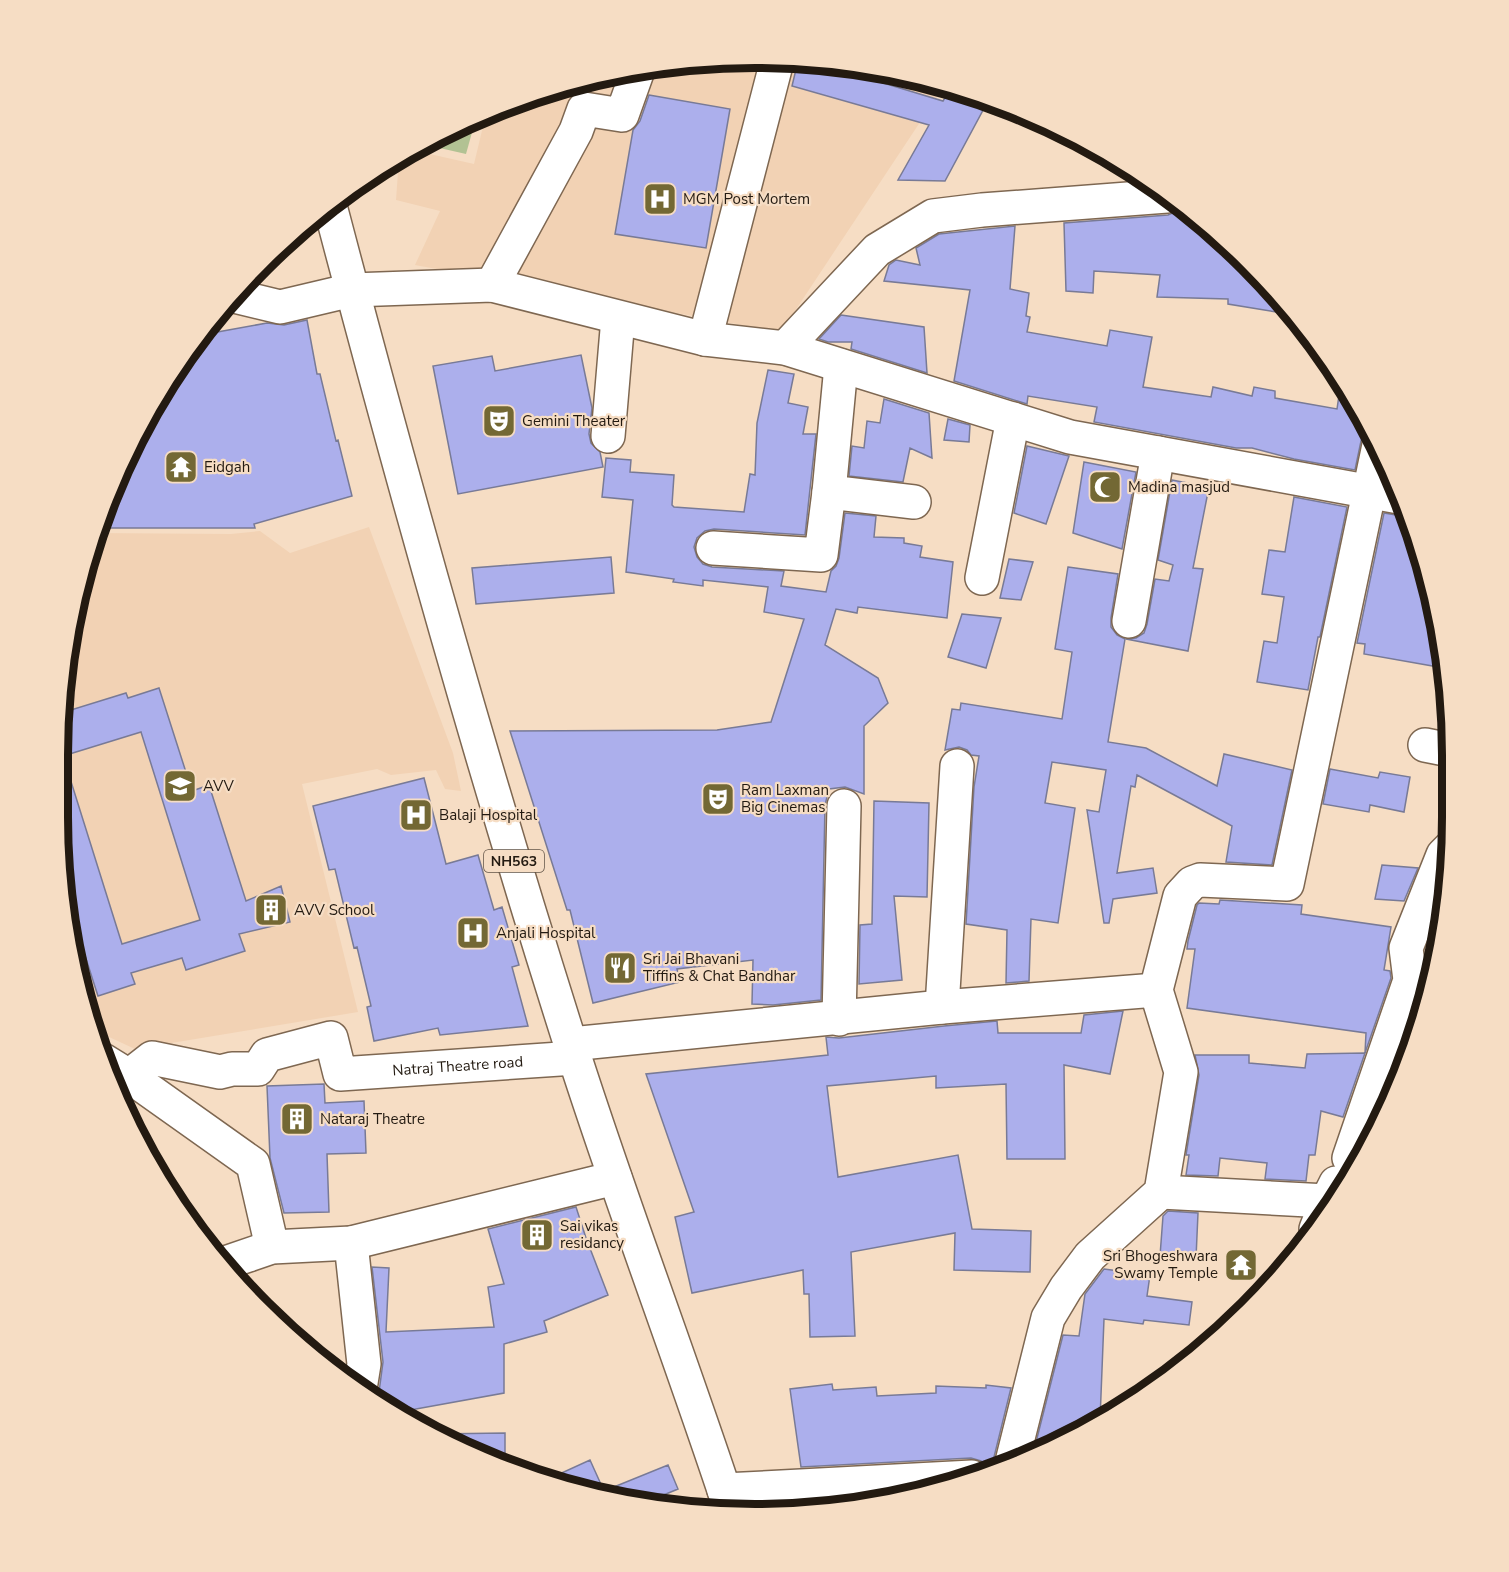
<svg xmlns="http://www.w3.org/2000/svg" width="1509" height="1572" viewBox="0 0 1509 1572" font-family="'Nunito Sans',sans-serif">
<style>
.built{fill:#f2d2b4}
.green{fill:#b2c293}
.building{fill:#acafec;stroke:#787a96;stroke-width:1.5;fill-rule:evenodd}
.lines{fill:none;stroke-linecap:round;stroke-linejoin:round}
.minor-casing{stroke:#7e6751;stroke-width:36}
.highway-casing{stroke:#7e6751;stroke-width:36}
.minor{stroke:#fff;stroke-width:33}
.highway{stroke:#fff;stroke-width:33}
.labels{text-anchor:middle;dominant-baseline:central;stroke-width:4.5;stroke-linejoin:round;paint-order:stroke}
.shield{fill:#f6ddc4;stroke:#625447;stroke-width:1.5}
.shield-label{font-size:14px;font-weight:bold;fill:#231a11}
.poi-label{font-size:15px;fill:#231a11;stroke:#f6ddc4;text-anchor:start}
.street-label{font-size:15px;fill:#231a11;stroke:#f6ddc4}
.rim{fill:none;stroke:#231a11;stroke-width:8}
</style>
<rect width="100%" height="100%" fill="#f6ddc4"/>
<path class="built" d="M709 59 845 63 944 86 781 332 415 265 440 211 396 200 399 158 412 150 474 164 486 114 574 81Z
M369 527 453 753 461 791 445 789 436 770 391 775 377 769 302 784 358 1012 135 1049 94 1030 70 954 57 817 63 664 93 533 231 534 260 531 290 553Z"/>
<path class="green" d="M476 118 466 154 422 144 446 129Z"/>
<path class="building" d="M798 61 845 63 873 69 870 79 943 101 951 88 978 94 989 99 945 181 898 180 929 125 792 86Z
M649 95 730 109 706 248 615 234 633 130 640 121Z
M1179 210H1187L1214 230 1294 315 1228 304V299L1157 297 1160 275 1094 271 1093 293 1066 291 1064 223 1168 215Z
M1015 226 1010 289 1029 293 1026 316 1030 317 1027 332 1107 346 1110 330 1152 337 1143 387 1211 397 1213 387 1252 396 1254 387 1275 391V398L1337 409 1341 382 1370 429 1365 433 1361 441 1355 470 1294 459 1252 448H1236L1094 422 1097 407 1028 396 1027 404 954 381 970 290 884 281 889 265 896 260 920 265 916 248 939 234Z
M841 315 924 327 927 373 851 349 852 342H828L819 339Z
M307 320 317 374H320L336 441 338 440 352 496 254 524 255 528H95L150 406 201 335 267 323 284 325Z
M581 355 592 408 589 434 591 443 600 452 603 467 458 494 433 366 492 356 495 371Z
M768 370 794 374 788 403 808 407 803 434H816L805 535 714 529 705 531 697 538 694 547 697 557 703 564 712 567 784 571 781 586 826 592 831 571 836 566 839 558 845 513 876 516 874 537 904 538V543L922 546 920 557 953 562 947 618 858 607 857 613 836 609 825 645 878 678 888 703 864 726V794L845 787 829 789 825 805 821 1000 773 1005 752 1004 753 960 677 969 680 982 593 1003 570 910H567L510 731 717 730 771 722 804 619 764 612 768 587 703 580V586L673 582 674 579 626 572 633 500 602 497 606 458 631 460 630 472 674 475 672 505 674 507 744 512 750 474 755 475 757 423Z
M884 399 929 413 932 458 910 448 903 482 849 476 852 446 864 448 867 421 880 423Z
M948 419 970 425 969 442 944 440Z
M1027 446 1069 456 1046 524 1014 513Z
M1084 462 1136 472 1122 549 1073 533Z
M1172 480 1209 487 1193 568 1203 569 1188 651 1126 639 1136 638 1144 633 1147 624 1155 579 1169 581 1173 565 1158 560Z
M1294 497 1347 507 1320 637H1318L1308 690 1257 682 1264 641 1277 643 1284 597 1262 594 1269 550 1285 552Z
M1384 513 1396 515 1406 514 1428 574 1444 668 1364 654 1365 644 1357 643Z
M611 557 614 593 476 604 472 568Z
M1009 559 1033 562 1021 600 1000 598Z
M1068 567 1118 574 1111 618V627L1117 635 1125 639 1108 742 1146 748 1217 786 1224 754 1292 770 1272 865 1226 862 1232 826 1137 775 1135 787 1131 786 1117 873 1153 868 1157 893 1113 899 1109 923H1104L1087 810 1099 812 1106 770 1052 762 1045 803 1075 808 1058 923 1031 919 1029 981 1006 983 1007 930 966 924 974 787 979 756 971 755 967 750 959 747 945 750 952 709 960 710 961 703 1062 719 1072 652 1055 649Z
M962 614 1001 618 986 668 948 657Z
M159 688 192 791 209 785 246 901 281 886 290 922 239 934 245 951 186 970 182 958 131 973 135 984 98 996 70 909 66 911 57 818 61 713 126 693 128 698ZM141 732 200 920 122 944 63 756Z
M1330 769 1378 778 1380 772 1410 777 1404 812 1370 805 1369 812 1323 804Z
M424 778 446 864 478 855 494 910 502 907 519 965 512 967 528 1026 440 1035 438 1028 374 1041 367 1007 371 1006 357 947 354 948 335 869 329 870 313 806Z
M874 801 929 803 927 897 894 896 902 980 859 984 860 925 872 924Z
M1382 865 1418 868 1404 901 1375 899Z
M1220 900 1302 905 1301 914 1391 927 1384 970 1390 971 1391 978 1365 1053 1366 1033 1187 1008 1195 949H1187L1188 941 1197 905 1199 903 1219 904Z
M1123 1011 1110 1074 1064 1065 1065 1159H1007L1006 1084 936 1088V1076L827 1086 838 1177 958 1155 972 1229 1031 1231 1030 1272 954 1270 955 1233 851 1252 855 1336 810 1337 809 1294H804L803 1270 692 1293 675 1217 694 1212 646 1074 828 1055 826 1037 839 1038 944 1026 997 1021 998 1033H1081L1084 1015Z
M1418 1013 1422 1014 1403 1064H1401Z
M1365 1053 1343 1117 1321 1111 1315 1155H1309L1306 1181 1265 1179 1267 1163 1220 1158 1218 1176 1186 1175 1189 1155H1186L1199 1075 1195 1055H1249V1063L1305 1068 1307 1054Z
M324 1084 325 1103 364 1101 366 1153 327 1154 329 1212 284 1213 270 1158 267 1086Z
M576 1207 586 1238 608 1295 544 1321 547 1332 504 1344V1393L394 1413 375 1400 379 1392 383 1362 372 1267 389 1268 386 1332 494 1327 488 1287 504 1284 488 1229Z
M1168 1211 1198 1213 1196 1258 1160 1256 1163 1216Z
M1104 1269 1150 1275 1147 1296 1192 1302 1189 1325 1144 1320 1143 1324 1104 1319 1100 1420 1063 1443 1033 1454 1063 1335 1079 1336 1085 1294Z
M832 1384 833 1390 876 1387 877 1396 936 1393V1386L986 1388V1385L1011 1388 994 1457 995 1469 989 1471 981 1461 971 1458 801 1467 790 1389Z
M505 1433V1467L434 1434Z
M590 1460 604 1491 668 1465 678 1489 642 1504 544 1481Z"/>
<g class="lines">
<defs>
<g id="minor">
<path d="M492 285 576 131 584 109 622 115 638 70"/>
<path d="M230 295 280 307 352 290 492 285 705 339 785 348 1070 437 1399 497"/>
<path d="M705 339 777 61"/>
<path d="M785 348 877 250 933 216 982 210 1167 196"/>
<path d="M841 366 829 492 914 502"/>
<path d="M608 436 618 318"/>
<path d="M713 548 821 555 829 492"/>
<path d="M982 578 1013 419"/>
<path d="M1129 621 1158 453"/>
<path d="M1425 745 1450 750"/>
<path d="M942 1007 957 766"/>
<path d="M839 1019 844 806"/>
<path d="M571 1044 942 1007 1156 990"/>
<path d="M103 1060 129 1076 253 1164 272 1247"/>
<path id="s1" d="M129 1076 152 1058 220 1072 232 1069H258L267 1055 331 1038 340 1074 575 1058"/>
<path d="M1349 1158 1410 980 1406 948 1443 855 1450 848"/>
<path d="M1161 1192 1327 1201"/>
<path d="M1316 1229 1327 1201 1336 1183"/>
<path d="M351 1243 364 1364 360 1389"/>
<path d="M225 1263 272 1247 351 1243 615 1178"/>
<path d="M1012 1462 1048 1318 1066 1288 1090 1256 1161 1192 1181 1072 1156 990 1180 896 1192 883 1200 880 1287 884 1379 445"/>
<path d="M724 1490 972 1477"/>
</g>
<path id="highway" d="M329 202C404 488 484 773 574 1055 623 1208 681 1359 731 1511"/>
</defs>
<use href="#minor" class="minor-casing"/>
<use href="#highway" class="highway-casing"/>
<use href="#minor" class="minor"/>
<use href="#highway" class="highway"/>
</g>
<defs>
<symbol id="hospital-square" viewBox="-11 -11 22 22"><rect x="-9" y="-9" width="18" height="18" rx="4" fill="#736834" stroke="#f6ddc4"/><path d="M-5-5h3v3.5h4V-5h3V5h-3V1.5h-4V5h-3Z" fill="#fff"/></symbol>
<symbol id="theatre-square" viewBox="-11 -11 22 22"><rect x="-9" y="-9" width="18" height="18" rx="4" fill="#736834" stroke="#f6ddc4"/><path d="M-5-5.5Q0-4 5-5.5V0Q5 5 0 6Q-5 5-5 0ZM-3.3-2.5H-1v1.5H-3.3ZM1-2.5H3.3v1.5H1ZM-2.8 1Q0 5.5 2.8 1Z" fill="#fff"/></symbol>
<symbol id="temple-square" viewBox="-11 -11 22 22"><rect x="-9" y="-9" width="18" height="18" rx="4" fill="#736834" stroke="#f6ddc4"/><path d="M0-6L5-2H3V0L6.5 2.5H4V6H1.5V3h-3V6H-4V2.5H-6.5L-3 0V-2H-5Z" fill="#fff"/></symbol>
<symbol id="mosque-square" viewBox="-11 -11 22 22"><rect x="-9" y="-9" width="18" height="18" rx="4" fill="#736834" stroke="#f6ddc4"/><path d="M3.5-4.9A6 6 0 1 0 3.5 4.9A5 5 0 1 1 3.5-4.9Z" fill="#fff"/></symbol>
<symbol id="university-square" viewBox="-11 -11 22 22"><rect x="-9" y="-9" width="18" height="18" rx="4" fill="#736834" stroke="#f6ddc4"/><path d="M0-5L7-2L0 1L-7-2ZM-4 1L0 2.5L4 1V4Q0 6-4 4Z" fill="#fff"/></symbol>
<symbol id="building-square" viewBox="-11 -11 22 22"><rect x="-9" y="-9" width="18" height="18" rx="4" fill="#736834" stroke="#f6ddc4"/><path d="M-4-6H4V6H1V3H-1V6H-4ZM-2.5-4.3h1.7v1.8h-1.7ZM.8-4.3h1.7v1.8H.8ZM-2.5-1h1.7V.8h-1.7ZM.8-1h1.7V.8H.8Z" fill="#fff"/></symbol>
<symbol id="restaurant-square" viewBox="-11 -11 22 22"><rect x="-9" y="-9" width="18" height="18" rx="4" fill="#736834" stroke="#f6ddc4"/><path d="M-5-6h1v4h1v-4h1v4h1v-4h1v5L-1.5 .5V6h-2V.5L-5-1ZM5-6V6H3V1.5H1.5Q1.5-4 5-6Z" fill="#fff"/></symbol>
</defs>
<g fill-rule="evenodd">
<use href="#hospital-square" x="641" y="180" width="38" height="38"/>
<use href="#theatre-square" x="480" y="402" width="38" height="38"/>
<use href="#temple-square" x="162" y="448" width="38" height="38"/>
<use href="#mosque-square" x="1086" y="468" width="38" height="38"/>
<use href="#university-square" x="161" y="767" width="38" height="38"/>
<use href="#theatre-square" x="699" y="780" width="38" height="38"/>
<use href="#hospital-square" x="397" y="796" width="38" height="38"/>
<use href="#building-square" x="252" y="891" width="38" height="38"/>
<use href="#hospital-square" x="454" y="914" width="38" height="38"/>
<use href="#restaurant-square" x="601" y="949" width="38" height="38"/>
<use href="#building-square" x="278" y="1100" width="38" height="38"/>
<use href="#building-square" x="518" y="1216" width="38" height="38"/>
<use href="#temple-square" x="1222" y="1246" width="38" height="38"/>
</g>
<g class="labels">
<rect class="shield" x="484" y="850" width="60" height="22" rx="4.5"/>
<g class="shield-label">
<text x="514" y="861">NH563</text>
</g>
<g class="poi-label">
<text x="683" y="199">MGM Post Mortem</text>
<text x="522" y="421">Gemini Theater</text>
<text x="204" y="467">Eidgah</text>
<text x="1128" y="487">Madina masjud</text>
<text x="203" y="786">AVV</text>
<text x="741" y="790">Ram Laxman<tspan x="741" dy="17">Big Cinemas</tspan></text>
<text x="439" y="815">Balaji Hospital</text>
<text x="294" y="910">AVV School</text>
<text x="496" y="933">Anjali Hospital</text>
<text x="643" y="959">Sri Jai Bhavani<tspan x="643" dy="17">Tiffins &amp; Chat Bandhar</tspan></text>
<text x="320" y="1119">Nataraj Theatre</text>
<text x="560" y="1226">Sai vikas<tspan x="560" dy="17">residancy</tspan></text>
<text x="1218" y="1256" text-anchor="end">Sri Bhogeshwara<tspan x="1218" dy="17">Swamy Temple</tspan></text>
</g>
<g class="street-label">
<text stroke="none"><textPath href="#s1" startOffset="375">Natraj Theatre road</textPath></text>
</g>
</g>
<path d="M0 0H1509V1572H0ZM755 68H755A687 687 0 0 1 1442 755V817A687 687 0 0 1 755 1504H755A687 687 0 0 1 68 817V755A687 687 0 0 1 755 68Z" fill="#f6ddc4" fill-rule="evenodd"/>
<path class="rim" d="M755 68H755A687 687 0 0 1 1442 755V817A687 687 0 0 1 755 1504H755A687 687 0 0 1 68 817V755A687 687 0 0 1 755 68Z"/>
</svg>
